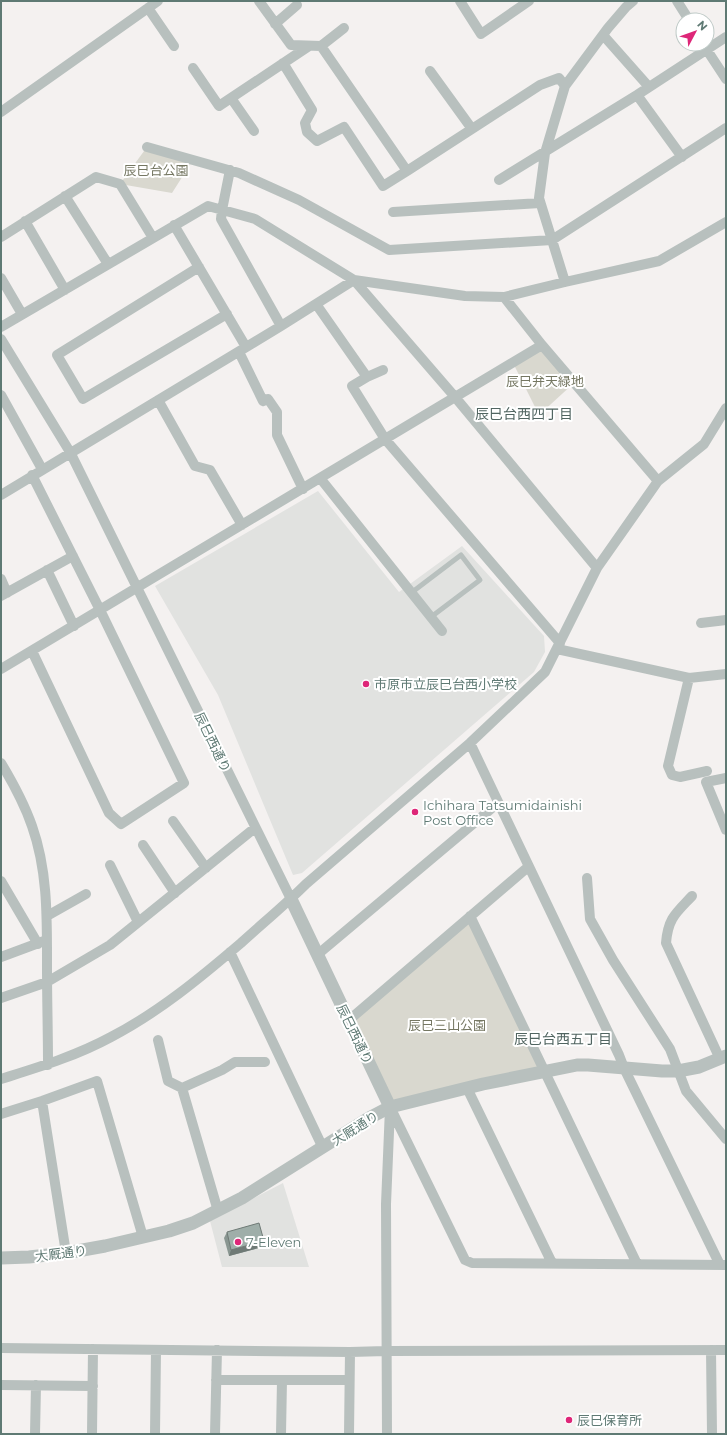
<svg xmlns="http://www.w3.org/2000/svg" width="727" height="1435" viewBox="0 0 727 1435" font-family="Montserrat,'Noto Sans JP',sans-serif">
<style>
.built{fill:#e1e2e0}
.green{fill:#d9d8cf}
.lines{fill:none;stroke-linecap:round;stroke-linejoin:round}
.service{stroke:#b8c0be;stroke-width:5}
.minor{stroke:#b8c0be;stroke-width:10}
.tertiary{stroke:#b8c0be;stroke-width:13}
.wall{fill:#899691}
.shaded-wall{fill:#6f7a76}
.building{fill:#9faea9;stroke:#6f7a76}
.poi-dot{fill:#de2678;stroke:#fff;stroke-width:1.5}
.labels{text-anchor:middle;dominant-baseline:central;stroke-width:4;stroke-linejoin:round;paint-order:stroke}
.park-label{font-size:13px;fill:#757762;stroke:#fff}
.poi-label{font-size:13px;fill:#5f7a74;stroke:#fff;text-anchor:start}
.street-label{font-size:13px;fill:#5f7a74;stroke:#fff}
.neighbourhood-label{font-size:14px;fill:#516561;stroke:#fff}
</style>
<rect width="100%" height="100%" fill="#f4f1f0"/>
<path class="built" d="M318 491 399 592 462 546 544 636 545 652 534 672 302 873 293 875 218 695 155 586Z
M283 1183 309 1267H222L210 1221Z"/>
<path class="green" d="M147 147 193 160 172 193 120 184Z
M542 345 574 383 539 415 513 363Z
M470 916 544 1071 390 1107 349 1020Z"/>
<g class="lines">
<path class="service" d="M411 593 461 555 480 580 431 617"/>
<path class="minor" d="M259 1 291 45 321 46 407 171 540 85 559 78 565 86 545 153 539 198 565 282
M460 1 481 34 529 1
M677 1 689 20
M148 8 174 46
M275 24 297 5
M603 35 649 87
M703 44 726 79
M321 46 344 28
M283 63 312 110 305 123 307 132 317 141 344 127 383 186 407 171
M193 68 219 106 309 46
M430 71 472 129
M565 86 608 28 626 7 633 1
M637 95 682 157
M231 98 254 131
M1 112 158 1
M147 147 239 173 299 200 389 250 552 240 726 128
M230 170 222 210 221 219 281 326
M499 180 637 95 726 37
M65 196 108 264
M393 212 540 203
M25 221 65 290
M174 225 246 347
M1 237 96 177 120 184 153 238
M199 267 57 355 83 399 227 314
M1 278 22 314
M504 297 542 345 658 481
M316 304 367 377
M1 327 208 206 255 219 354 280 465 296 504 297 565 282 659 261 726 222
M1 339 70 452 291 899
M239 352 263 401 268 399 277 412V435L303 489
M383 370 367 377 352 386 385 439 560 643
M1 395 42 469
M158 400 195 466 210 470 242 525
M320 478 442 631
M1 495 281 326 354 280 455 397 597 568
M47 570 74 626
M1 579 7 593
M1 596 73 556
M701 623 726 620
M557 649 689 678 726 674
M32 651 109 813 121 824 184 783 100 610 32 475
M1 669 542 345
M689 678 668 766 672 775 680 777 707 771
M470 743 619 1055 624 1068 720 1265
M1 763C13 783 24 803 32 826 48 871 47 919 47 967 47 1000 48 1032 48 1065
M726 778 706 782 726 830
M173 821 206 868
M143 845 175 893
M110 865 138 922
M587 878 590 919 613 960 670 1049 686 1091 726 1139
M1 881 38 944
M692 896C676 913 668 918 666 943L720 1059
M47 916 86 894
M470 916 637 1264
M230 952 323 1148
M317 955 498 803
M1 957 44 941
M1 998 47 982 110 945 255 828
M349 1020 528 867
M158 1040 168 1081 182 1088 218 1211
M1 1079C39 1067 76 1056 111 1037 159 1012 200 978 241 943 263 923 285 905 306 884L470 743 545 672 597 568 658 481 704 444 726 408
M182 1088 222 1070 235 1062H265
M467 1088 552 1263
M42 1101 66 1253
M390 1107 465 1260 472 1263 726 1265
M1 1114 42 1101 97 1081 143 1237
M1 1348 350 1352 386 1351 726 1350
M711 1350 712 1434
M216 1380H349
M1 1385 93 1386
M35 1434 36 1385
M92 1434 93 1349
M155 1434 156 1350
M215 1434 217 1350
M281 1434 282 1380
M349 1434 350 1352
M387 1434 386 1204 390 1108"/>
<path class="tertiary" d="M291 899 390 1107
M1 1258 29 1257 66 1253 105 1246 169 1231 193 1223 242 1198 369 1118 390 1107 483 1084 577 1065H588L662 1071H678L699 1067 726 1056"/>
</g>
<path class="wall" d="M227 1232 262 1247 229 1256 224 1238Z"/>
<path class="shaded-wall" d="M264 1241 262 1247 229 1256 231 1250Z"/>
<path class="building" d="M259 1223 264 1241 231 1250 227 1232Z"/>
<g class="poi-dot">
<circle cx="366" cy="684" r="4"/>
<circle cx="415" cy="812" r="4"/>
<circle cx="238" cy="1242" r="4"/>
<circle cx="569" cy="1420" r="4"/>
</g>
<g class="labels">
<g class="park-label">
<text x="156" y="170">辰巳台公園</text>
<text x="545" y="381">辰巳弁天緑地</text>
<text x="447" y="1025">辰巳三山公園</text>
</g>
<g class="poi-label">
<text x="374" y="684">市原市立辰巳台西小学校</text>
<text x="423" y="805">Ichihara Tatsumidainishi<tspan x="423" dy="15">Post Office</tspan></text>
<text x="246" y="1242">7-Eleven</text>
<text x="577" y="1420">辰巳保育所</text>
</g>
<g class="street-label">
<text transform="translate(213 742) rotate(64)">辰巳西通り</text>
<text transform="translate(355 1034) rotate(64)">辰巳西通り</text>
<text transform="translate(355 1128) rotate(-32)">大厩通り</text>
<text transform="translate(61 1253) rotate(-7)">大厩通り</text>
</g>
<g class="neighbourhood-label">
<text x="524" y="414">辰巳台西四丁目</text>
<text x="563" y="1039">辰巳台西五丁目</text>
</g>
</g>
<rect width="727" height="1435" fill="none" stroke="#5f7a74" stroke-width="4"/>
<g transform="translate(695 32) rotate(49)"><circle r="19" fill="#ffffff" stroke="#bfcac7"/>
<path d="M0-3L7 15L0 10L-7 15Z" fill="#de2678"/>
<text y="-6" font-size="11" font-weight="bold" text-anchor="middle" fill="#5f7a74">N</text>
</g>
</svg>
